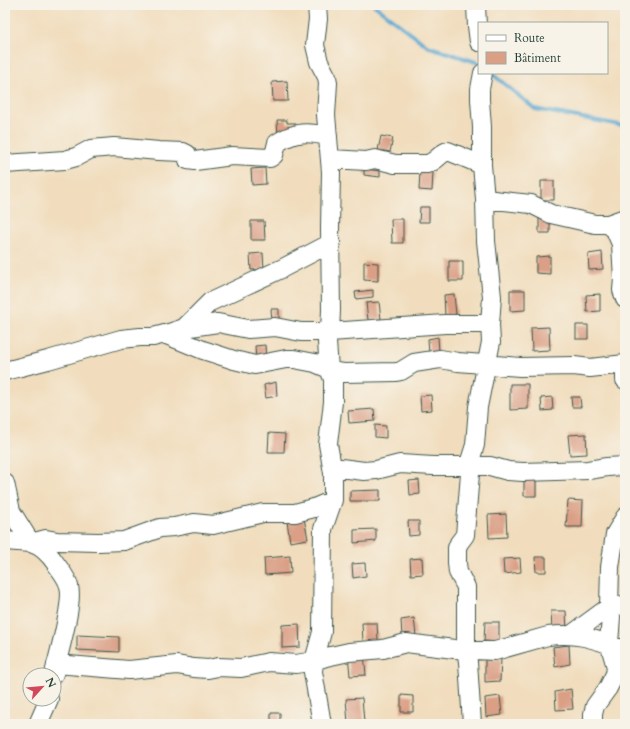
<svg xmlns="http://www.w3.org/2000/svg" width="630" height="729" viewBox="0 0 630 729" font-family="Cardo,serif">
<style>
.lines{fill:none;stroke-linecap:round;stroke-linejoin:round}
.stream{stroke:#55a5cf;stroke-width:4}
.building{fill:#da9f85}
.minor-casing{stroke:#3e5549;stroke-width:20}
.minor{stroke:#fff;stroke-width:18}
</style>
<rect width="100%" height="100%" fill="#f7f3e8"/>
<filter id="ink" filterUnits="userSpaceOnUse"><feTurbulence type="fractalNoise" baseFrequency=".025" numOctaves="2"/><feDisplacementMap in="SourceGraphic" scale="8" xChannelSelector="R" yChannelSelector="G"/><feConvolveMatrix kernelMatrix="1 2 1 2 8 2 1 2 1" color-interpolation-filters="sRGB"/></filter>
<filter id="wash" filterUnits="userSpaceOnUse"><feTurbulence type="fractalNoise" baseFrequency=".012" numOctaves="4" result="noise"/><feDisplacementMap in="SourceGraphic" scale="16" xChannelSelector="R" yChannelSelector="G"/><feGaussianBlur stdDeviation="0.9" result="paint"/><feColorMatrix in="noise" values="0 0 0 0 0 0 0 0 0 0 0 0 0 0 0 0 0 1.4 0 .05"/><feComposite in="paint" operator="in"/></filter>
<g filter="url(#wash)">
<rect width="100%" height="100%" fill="#f1ddbd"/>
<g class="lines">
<path class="stream" d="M374 5 427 46 479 63
M491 73 535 109 625 126"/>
</g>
<g id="blocks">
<path class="building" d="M287 81 288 101H273L272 82Z
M277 120H287V123H295V132L278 136Z
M381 136 393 138 390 152 378 150Z
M265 168 266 184 252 185 251 169Z
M364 169 380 171V177L364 175Z
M420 171 433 172 432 191 419 190Z
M541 181H554V200H541Z
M420 207H429V222H419Z
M550 216V233H539V217Z
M391 219H403V243H392Z
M251 221H264L265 240H251Z
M602 252 603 269 589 270 588 254Z
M263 253 264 269 251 270 250 254Z
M550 256V274L536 273V257Z
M449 261H463V281H449Z
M364 262 378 263V281L364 280Z
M373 290V297L356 299 355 292Z
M510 290H525V310L510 311Z
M454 294 456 314 445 316 444 295Z
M600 294V311L587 312 586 295Z
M379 302 381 319 368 320 366 303Z
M271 309H279V319L272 320Z
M576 325H588V339H576Z
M549 327 550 350 532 351 531 328Z
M438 337 439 352 429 354 428 339Z
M265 345 266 361 256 362 255 346Z
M276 382 277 396 266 398 264 385Z
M510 384H528V409L510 410Z
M431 395 432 410 421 411 420 396Z
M552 397 553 410 542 411 541 398Z
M571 397H580L581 407H572Z
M374 409 375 421 349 423 348 411Z
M375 425 386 426V438L375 437Z
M269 433 285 434 284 452H268Z
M586 434 587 454 570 455 568 435Z
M524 479H536V496H524Z
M419 480 420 494 410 495 409 481Z
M380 490V501H350V491Z
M568 500 583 501 582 527H566Z
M506 514 507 537 489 538 488 515Z
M304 518 308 539 290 542 287 521Z
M408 521H419V535L409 536Z
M376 529V541L354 543V530Z
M290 556 291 573 265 575 264 558Z
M535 557H546V572H536Z
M422 558 423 574 411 575 410 559Z
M520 558 521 572 504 574 503 559Z
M365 563 366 576 353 578 352 564Z
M551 611H566L567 631H552Z
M414 618 416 636 402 637 401 620Z
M485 622H499V642L484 641Z
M362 623H377L378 641 363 642Z
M299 624 300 647 282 648V625Z
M77 635 119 637V652L77 650Z
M569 645 570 664 555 667 553 647Z
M364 653 366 675 350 676 348 654Z
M501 659 500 681 485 682V660Z
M571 689 573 709 556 710 555 692Z
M401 695 413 696V712H401Z
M500 696 502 715 486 717 485 698Z
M362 698 364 722 348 723 346 699Z
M271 713H280V724H271Z"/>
</g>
</g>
<g filter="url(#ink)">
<use href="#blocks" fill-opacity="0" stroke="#3e5549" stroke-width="1"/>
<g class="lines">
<defs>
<path id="minor" d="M317 5 318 19 315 45 319 62 327 77 328 83 326 115 331 172 330 228 331 310 330 332 327 342 329 369 333 379V402L328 444 333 473V500L323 529 322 632 314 661 313 672 322 724
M476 5 477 26 479 42
M331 159 366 161 375 159 395 164H427C436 162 440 153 448 151L482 165
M5 164 65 160 76 157 91 149 114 147 159 151 183 152 187 154 188 160 195 161 232 156 270 158 274 155 277 143C295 131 308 132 328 136
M485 199 531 204 551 214 595 224H608L625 218
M608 224 615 230 621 244 623 279 622 290 625 299
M184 328 218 323 248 329 275 327 301 332H330L445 324H490
M164 334 203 350 234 360 255 365 286 359H294L315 363 336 372 344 373 396 372 401 371 414 363 440 359 458 362 520 367 574 366 590 368 625 364
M625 370V380
M5 371 48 360 121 339 140 337H153L169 333 184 328 210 302 281 269 331 243
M333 467 364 471 376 470 400 464 433 466H490L508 471 523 472 588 470 607 467 625 466
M5 483 11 511 31 543C42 546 50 555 56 564 61 571 67 578 69 586 74 603 58 655 54 674
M5 541 31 543 46 539 57 541 98 542 124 541 160 528 174 527 194 523 213 525 263 513H295L314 508 333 500
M571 635 609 607 625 605
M56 664 129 670 177 665 194 668 208 669 218 667 241 668 269 662 296 664 314 661 326 657 349 652 383 649 406 643 454 649 495 651 548 636C579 632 597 640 625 650
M38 724 49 699
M472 724 468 662 466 649V587L458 572 457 563V548L459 543 465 535 470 474 468 467 475 445 478 407 491 342 490 324 492 297 486 241 485 199 482 165V127L480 100V89L483 73
M593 724V714L595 706 608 688 615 674 616 667 609 643 611 617 609 607 610 567 615 534 625 517"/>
</defs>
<use href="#minor" class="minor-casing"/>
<use href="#minor" class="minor"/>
</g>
</g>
<rect width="630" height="729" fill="none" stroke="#f7f3e8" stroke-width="20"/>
<rect x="478" y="22" width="130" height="52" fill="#f7f3e8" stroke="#a1aaa0"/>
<rect x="486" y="35" width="20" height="6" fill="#ffffff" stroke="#a1aaa0"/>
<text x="514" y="42" font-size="12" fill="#1f3d34">Route</text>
<rect x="486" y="52" width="20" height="12" fill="#da9f85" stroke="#a1aaa0"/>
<text x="514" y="62" font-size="12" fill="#1f3d34">Bâtiment</text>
<g transform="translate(42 687) rotate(63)"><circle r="19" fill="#f7f3e8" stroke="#a1aaa0"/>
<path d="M0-3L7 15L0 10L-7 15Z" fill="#d1495b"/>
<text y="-6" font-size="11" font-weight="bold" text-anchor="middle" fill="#1f3d34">N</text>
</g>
</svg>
